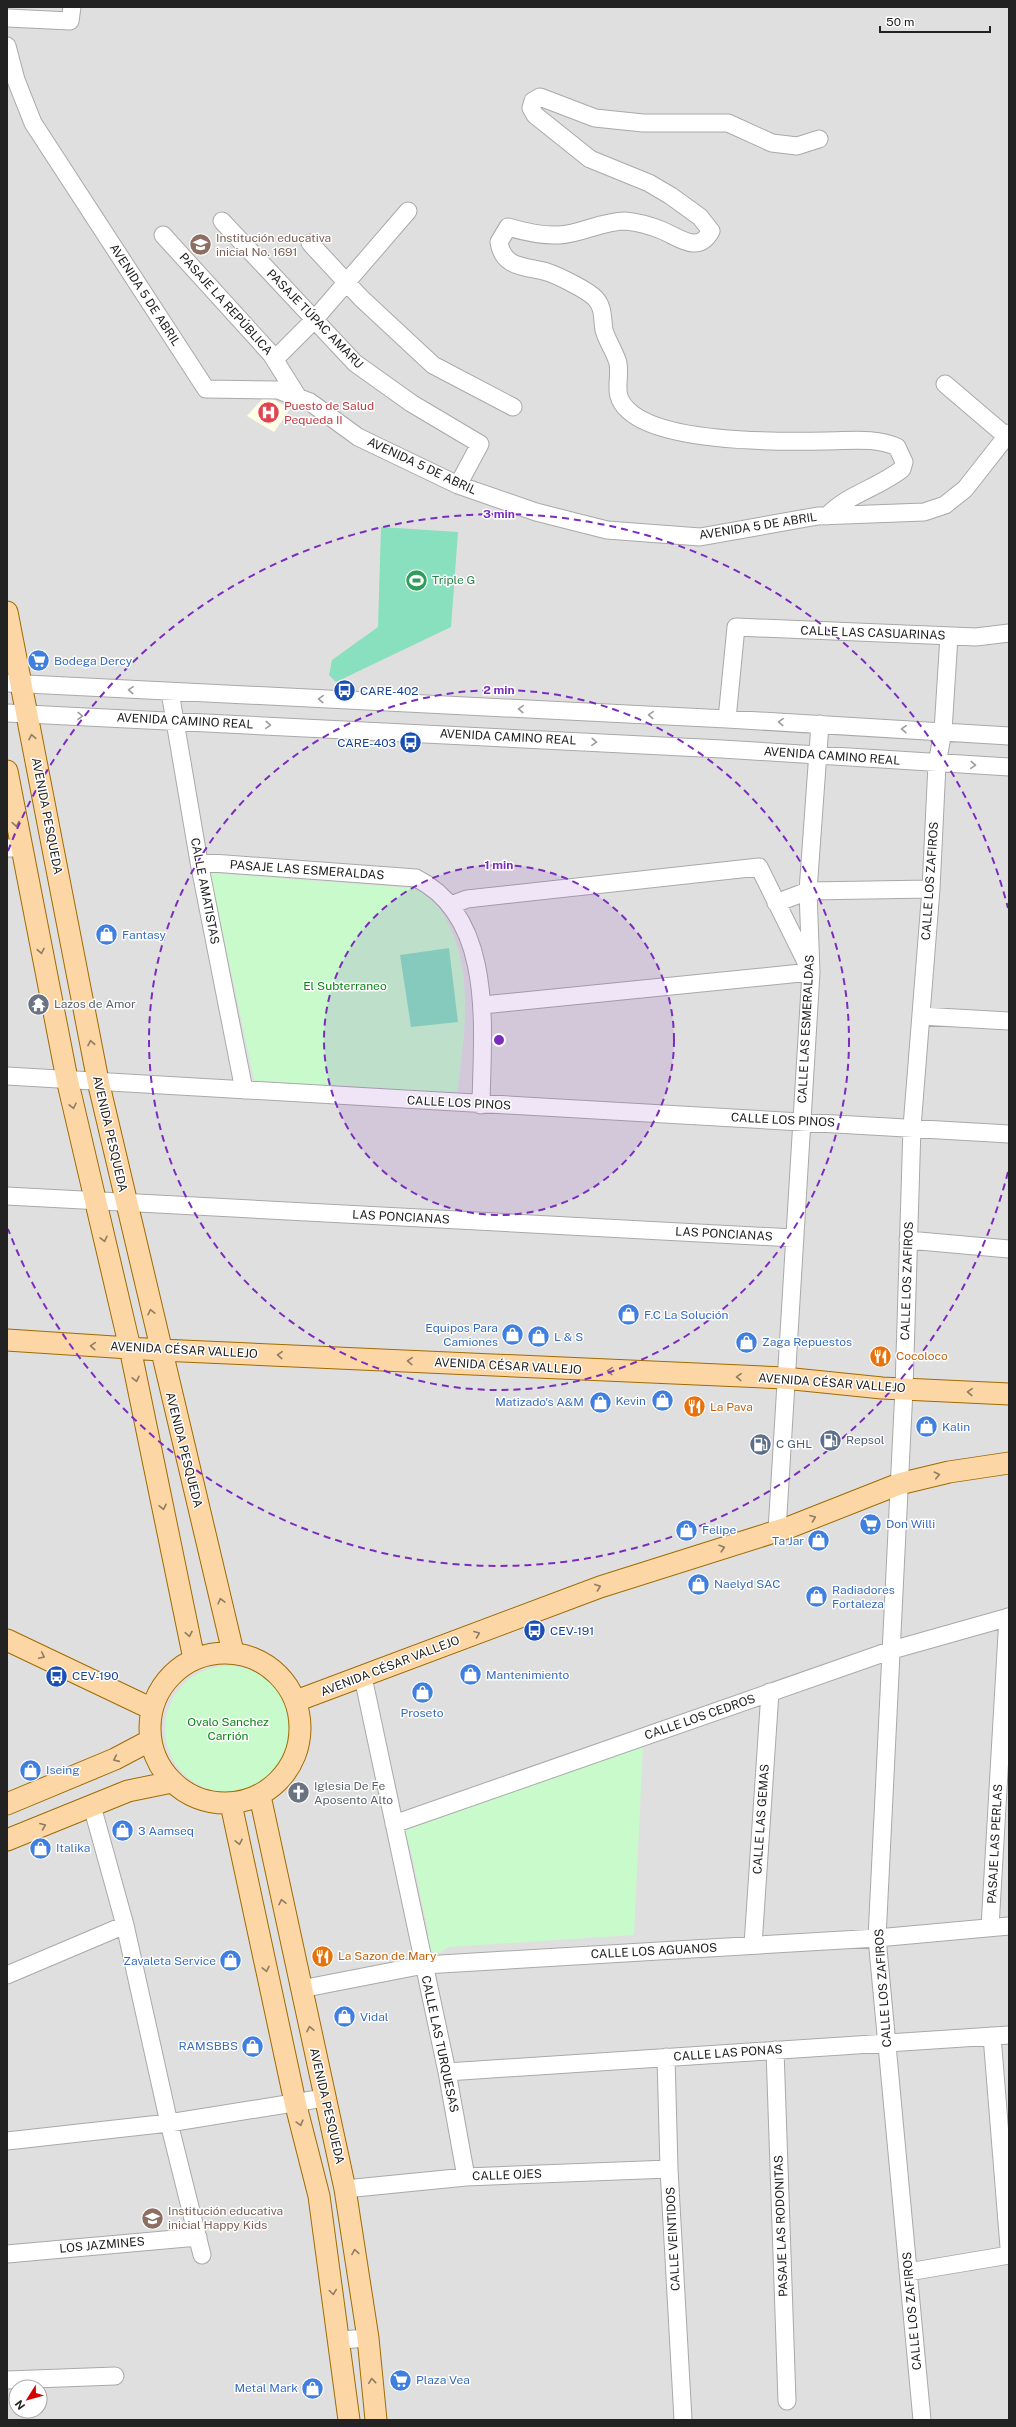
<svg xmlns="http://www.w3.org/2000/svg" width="1016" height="2427" viewBox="0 0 1016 2427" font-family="'Public Sans',sans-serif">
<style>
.residential{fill:#e0dfdf;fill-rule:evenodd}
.education{fill:#ffffe5}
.park{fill:#c8facc}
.pitch{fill:#88e0be}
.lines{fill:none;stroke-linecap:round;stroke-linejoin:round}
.minor-casing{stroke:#a9a9a9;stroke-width:19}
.major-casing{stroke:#a06b00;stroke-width:23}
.minor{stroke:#fff;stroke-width:17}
.major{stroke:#fcd6a4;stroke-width:21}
.oneway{stroke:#9c9c9c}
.oneway2{stroke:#8f7c63}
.ring{fill:none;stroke:#7b2cbf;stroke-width:2;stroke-dasharray:7 5}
.labels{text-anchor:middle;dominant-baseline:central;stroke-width:3;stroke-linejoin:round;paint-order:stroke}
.education-label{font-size:12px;fill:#785e54;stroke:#fff;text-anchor:start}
.street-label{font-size:12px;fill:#222;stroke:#fff}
.health-label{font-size:12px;fill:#be3a42;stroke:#fff;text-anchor:start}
.leisure-label{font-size:12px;fill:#27864d;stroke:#fff;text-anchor:start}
.shop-label{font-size:12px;fill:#366cbe;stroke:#fff;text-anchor:start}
.transit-label{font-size:12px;fill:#164399;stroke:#fff;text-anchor:start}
.park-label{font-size:12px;fill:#0c8416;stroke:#fff}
.worship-label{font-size:12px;fill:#5b616d;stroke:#fff;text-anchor:start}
.food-label{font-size:12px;fill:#c56008;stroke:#fff;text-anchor:start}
.service-label{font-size:12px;fill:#4e5e75;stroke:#fff;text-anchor:start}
.centre{fill:#7b2cbf;stroke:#fff;stroke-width:2}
.ring-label{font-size:12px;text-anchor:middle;font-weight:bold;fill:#7b2cbf;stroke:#fff;stroke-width:3;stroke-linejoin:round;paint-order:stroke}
</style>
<rect width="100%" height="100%" fill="#f2efe9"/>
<path class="residential" d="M7 7H1009V2420H7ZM16 2387H40V2411H16Z"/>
<path class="education" d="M266 395 290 409 274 432 247 416Z"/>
<path class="park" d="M210 873 423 889C479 944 466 1024 457 1094L255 1084Z
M165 1729a63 63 0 1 1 126 0a63 63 0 1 1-126 0Z
M643 1745 634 1935 449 1947 439 1953C430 1952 427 1949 426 1941L429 1936 410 1846C405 1840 404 1837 407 1829Z"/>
<path class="pitch" d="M381 527 458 532 451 627 336 682 329 675 332 660 378 627Z
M449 948 458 1022 411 1027 400 955Z"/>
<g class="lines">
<defs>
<path id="minor" d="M8 18 70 21 72 7
M7 46 16 80 33 123 206 389 278 390 310 402 358 437 458 485 536 512 607 530 700 537 818 516 924 512 945 505 965 489 1009 433
M819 139 797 146 772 143 728 123H643L595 118 540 97 533 101 531 108 535 115 590 159 649 183 671 196 700 217 711 231C698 255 679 237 661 230 651 226 636 222 625 221 602 221 581 234 559 235 541 236 525 232 508 227L499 242C503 269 526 266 547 272 559 276 587 290 595 298 604 307 602 319 604 330 607 341 615 352 618 363 621 382 611 395 629 411 664 443 779 442 826 441 849 441 876 437 897 447L904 462 902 469C878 488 848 494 827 516
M222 221 355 363 411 403 480 444 458 485
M163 235 271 354 298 397
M310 243 361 298 433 365 513 407
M275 359 314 320 408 211
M945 384 1006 436
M7 683 727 719 1009 736
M170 692 199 862 244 1090
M7 713 722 749 1009 767
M727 719 736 627 976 637 1009 633
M7 848H21
M199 862 416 878C496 918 482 1031 481 1105
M776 903 808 891 931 889
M451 905 467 899 759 867 811 972 483 1005
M921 1016 1009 1021
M7 1076 1009 1134
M7 1196 794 1238
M908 1240 1009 1249
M777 1531 811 972 808 891 820 724
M363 1677 447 2072 466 2177
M92 1806 125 1925 169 2123 202 2255
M394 1824 892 1650 1009 1617
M990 1927 1008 1617
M753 1945 770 1692
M7 1975 125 1925
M301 1989 424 1965 877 1938 1009 1926
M992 2036 1009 2247
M775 2050 787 2401
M666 2057 669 2169 683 2420
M447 2072 1009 2035
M7 2141 169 2123 324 2098
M345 2189 466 2177 669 2169
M7 2254 198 2237
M908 2272 1009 2255
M340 2340 368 2338
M7 2380 115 2376
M922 2420 877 1938 904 1389 912 1127 931 889 937 764 943 731 949 636"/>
<path id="major" d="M7 612 98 1081 233 1652
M7 771 67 1079 130 1348 194 1659
M7 1340 160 1350 784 1378 882 1388 1009 1394
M7 1640 152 1709
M150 1728a75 75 0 1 1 150 0a75 75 0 1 1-150 0Z
M296 1701 600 1587 790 1527 899 1484 949 1472 1009 1463
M260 1796 345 2189 368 2338 376 2420
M7 1804 115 1759 151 1740
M231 1804 295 2102 319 2196 349 2420
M7 1840 128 1791 172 1782"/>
</defs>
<use href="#minor" class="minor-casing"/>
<use href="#major" class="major-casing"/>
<use href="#minor" class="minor"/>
<use href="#major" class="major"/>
</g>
<defs><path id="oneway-chevron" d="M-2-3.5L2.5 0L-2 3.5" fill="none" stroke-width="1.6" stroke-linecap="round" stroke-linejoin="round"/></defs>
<g class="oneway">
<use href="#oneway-chevron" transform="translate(131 690) rotate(-177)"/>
<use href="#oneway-chevron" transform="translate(321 699) rotate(-177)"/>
<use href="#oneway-chevron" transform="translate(521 709) rotate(-177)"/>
<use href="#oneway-chevron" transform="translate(651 715) rotate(-177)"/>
<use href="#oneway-chevron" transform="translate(80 716) rotate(2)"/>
<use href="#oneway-chevron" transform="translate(781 722) rotate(-177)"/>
<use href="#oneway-chevron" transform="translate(268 725) rotate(3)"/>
<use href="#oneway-chevron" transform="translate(904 729) rotate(-177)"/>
<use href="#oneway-chevron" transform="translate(594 742) rotate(3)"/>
<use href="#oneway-chevron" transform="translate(973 765) rotate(3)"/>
</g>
<g class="oneway2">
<use href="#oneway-chevron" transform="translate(32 737) rotate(-101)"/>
<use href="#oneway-chevron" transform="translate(16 824) rotate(80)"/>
<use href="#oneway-chevron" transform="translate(41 951) rotate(79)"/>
<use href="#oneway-chevron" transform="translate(91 1043) rotate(-101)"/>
<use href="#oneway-chevron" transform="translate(73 1106) rotate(77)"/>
<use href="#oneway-chevron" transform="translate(104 1239) rotate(77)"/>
<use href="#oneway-chevron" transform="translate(151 1312) rotate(-103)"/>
<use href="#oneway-chevron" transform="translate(93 1346) rotate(-176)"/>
<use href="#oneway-chevron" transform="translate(280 1355) rotate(-177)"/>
<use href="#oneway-chevron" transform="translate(410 1361) rotate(-177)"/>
<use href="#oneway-chevron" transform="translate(610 1371) rotate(-177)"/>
<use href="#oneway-chevron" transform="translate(739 1377) rotate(-177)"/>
<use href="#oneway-chevron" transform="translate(136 1379) rotate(78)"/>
<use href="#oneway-chevron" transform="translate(970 1392) rotate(-178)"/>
<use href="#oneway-chevron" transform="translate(937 1475) rotate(-13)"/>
<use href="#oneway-chevron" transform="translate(163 1507) rotate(78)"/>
<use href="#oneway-chevron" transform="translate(813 1518) rotate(-21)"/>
<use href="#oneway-chevron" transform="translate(722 1548) rotate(-17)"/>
<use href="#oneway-chevron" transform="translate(598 1587) rotate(-20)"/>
<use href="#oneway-chevron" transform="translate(221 1601) rotate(-104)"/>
<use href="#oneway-chevron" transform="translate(189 1634) rotate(79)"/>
<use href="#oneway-chevron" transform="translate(477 1634) rotate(-21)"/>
<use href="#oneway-chevron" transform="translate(42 1656) rotate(25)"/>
<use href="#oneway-chevron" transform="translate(116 1759) rotate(156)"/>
<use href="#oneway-chevron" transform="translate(43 1826) rotate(-22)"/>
<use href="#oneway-chevron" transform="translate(239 1842) rotate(78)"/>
<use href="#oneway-chevron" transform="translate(282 1902) rotate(-102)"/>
<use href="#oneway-chevron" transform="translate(266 1969) rotate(78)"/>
<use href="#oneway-chevron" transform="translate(310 2029) rotate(-102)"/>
<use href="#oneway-chevron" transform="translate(300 2123) rotate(75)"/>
<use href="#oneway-chevron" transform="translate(355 2252) rotate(-99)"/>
<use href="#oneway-chevron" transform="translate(333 2292) rotate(82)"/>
<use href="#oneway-chevron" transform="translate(372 2381) rotate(-96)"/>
</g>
<circle cx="499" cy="1040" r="175" fill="#7b2cbf" fill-opacity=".12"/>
<g class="ring">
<circle cx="499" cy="1040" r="175"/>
<circle cx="499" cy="1040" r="350"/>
<path d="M1008 1172A526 526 0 0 1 8 1229M8 851A526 526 0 0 1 1008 908"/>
</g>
<defs>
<symbol id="school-disc" viewBox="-11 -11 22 22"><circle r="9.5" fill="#8d6e63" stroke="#fff"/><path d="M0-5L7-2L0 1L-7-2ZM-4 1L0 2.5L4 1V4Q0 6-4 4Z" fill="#fff"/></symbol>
<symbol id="hospital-disc" viewBox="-11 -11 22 22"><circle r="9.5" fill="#e0444e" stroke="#fff"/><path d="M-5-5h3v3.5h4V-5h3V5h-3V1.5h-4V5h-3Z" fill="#fff"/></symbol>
<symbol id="stadium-disc" viewBox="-11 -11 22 22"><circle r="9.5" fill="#2e9e5b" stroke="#fff"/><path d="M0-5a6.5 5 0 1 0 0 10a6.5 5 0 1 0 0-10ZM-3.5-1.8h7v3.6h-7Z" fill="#fff"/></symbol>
<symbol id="supermarket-disc" viewBox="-11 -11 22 22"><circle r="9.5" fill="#3f7fe0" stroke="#fff"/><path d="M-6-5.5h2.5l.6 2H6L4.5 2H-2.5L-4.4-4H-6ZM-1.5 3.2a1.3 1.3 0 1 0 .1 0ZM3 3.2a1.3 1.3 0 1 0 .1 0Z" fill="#fff"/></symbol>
<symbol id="bus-disc" viewBox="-11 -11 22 22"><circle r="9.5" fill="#1a4fb4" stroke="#fff"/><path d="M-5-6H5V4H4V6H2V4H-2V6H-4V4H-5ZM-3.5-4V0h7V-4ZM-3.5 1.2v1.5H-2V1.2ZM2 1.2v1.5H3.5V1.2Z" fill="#fff"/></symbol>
<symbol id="shop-disc" viewBox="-11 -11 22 22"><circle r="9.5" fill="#3f7fe0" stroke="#fff"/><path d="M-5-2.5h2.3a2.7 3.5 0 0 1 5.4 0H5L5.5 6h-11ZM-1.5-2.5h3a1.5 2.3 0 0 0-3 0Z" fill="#fff"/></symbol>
<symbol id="temple-disc" viewBox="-11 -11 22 22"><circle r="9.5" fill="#6b7280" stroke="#fff"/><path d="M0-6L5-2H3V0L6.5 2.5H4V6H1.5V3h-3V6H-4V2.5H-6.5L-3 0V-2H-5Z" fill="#fff"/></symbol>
<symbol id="restaurant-disc" viewBox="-11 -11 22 22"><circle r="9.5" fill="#e8710a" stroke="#fff"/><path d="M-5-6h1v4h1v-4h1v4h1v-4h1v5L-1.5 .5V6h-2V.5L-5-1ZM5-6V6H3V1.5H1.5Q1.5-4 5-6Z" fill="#fff"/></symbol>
<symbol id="fuel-disc" viewBox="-11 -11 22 22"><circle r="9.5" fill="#5c6f8a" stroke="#fff"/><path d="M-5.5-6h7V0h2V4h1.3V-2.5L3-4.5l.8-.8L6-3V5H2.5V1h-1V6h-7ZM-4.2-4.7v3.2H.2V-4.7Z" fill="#fff"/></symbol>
<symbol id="church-disc" viewBox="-11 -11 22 22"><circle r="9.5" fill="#6b7280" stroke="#fff"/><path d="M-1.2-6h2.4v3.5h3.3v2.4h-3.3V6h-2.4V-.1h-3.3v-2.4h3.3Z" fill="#fff"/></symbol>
</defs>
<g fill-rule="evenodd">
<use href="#school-disc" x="188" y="232" width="25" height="25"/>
<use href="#hospital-disc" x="256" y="400" width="25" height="25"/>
<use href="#stadium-disc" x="404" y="568" width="25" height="25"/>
<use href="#supermarket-disc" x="26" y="648" width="25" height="25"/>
<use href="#bus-disc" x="332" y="678" width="25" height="25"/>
<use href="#bus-disc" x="398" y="730" width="25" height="25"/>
<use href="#shop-disc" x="94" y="922" width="25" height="25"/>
<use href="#temple-disc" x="26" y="992" width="25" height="25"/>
<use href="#shop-disc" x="616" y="1302" width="25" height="25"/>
<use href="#shop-disc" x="500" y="1322" width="25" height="25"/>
<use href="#shop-disc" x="526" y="1324" width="25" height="25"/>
<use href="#shop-disc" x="734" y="1330" width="25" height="25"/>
<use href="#restaurant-disc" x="868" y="1344" width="25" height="25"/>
<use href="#shop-disc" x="650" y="1388" width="25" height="25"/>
<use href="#shop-disc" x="588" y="1390" width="25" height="25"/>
<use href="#restaurant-disc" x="682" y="1394" width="25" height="25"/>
<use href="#shop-disc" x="914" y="1414" width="25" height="25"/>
<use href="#fuel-disc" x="818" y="1428" width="25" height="25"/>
<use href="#fuel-disc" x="748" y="1432" width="25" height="25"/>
<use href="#supermarket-disc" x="858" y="1512" width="25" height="25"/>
<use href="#shop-disc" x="674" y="1518" width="25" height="25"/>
<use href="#shop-disc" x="806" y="1528" width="25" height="25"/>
<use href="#shop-disc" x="686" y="1572" width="25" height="25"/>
<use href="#shop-disc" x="804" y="1584" width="25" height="25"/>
<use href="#bus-disc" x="522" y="1618" width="25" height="25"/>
<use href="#shop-disc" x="458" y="1662" width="25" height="25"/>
<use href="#bus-disc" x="44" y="1664" width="25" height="25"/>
<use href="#shop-disc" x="410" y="1680" width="25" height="25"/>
<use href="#shop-disc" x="18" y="1758" width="25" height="25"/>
<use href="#church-disc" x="286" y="1780" width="25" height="25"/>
<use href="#shop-disc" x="110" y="1818" width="25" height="25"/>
<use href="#shop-disc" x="28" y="1836" width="25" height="25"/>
<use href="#restaurant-disc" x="310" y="1944" width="25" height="25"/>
<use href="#shop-disc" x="218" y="1948" width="25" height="25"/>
<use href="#shop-disc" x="332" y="2004" width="25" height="25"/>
<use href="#shop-disc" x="240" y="2034" width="25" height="25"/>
<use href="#school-disc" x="140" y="2206" width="25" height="25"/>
<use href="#supermarket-disc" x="388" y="2368" width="25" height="25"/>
<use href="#shop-disc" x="300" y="2376" width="25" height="25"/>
</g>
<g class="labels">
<g class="education-label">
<text x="216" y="238">Institución educativa<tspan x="216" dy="14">inicial No. 1691</tspan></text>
<text x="168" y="2211">Institución educativa<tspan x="168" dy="14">inicial Happy Kids</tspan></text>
</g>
<g class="street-label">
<text transform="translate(145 295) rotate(57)">AVENIDA 5 DE ABRIL</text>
<text transform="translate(226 304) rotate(48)">PASAJE LA REPÚBLICA</text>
<text transform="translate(315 319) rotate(46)">PASAJE TÚPAC AMARU</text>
<text transform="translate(422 466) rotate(25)">AVENIDA 5 DE ABRIL</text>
<text transform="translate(758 526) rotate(-9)">AVENIDA 5 DE ABRIL</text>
<text transform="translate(873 633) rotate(2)">CALLE LAS CASUARINAS</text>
<text transform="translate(185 721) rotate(3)">AVENIDA CAMINO REAL</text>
<text transform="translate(508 737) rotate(3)">AVENIDA CAMINO REAL</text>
<text transform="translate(832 756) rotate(4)">AVENIDA CAMINO REAL</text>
<text transform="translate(47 816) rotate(79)">AVENIDA PESQUEDA</text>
<text transform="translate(307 870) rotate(4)">PASAJE LAS ESMERALDAS</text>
<text transform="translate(930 881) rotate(-86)">CALLE LOS ZAFIROS</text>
<text transform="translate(205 891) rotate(79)">CALLE AMATISTAS</text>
<text transform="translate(806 1029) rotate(-87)">CALLE LAS ESMERALDAS</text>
<text transform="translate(459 1103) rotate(3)">CALLE LOS PINOS</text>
<text transform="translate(783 1120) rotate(3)">CALLE LOS PINOS</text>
<text transform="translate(110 1134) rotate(77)">AVENIDA PESQUEDA</text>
<text transform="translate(401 1217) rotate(3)">LAS PONCIANAS</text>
<text transform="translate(724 1234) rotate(3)">LAS PONCIANAS</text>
<text transform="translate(907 1281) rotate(-88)">CALLE LOS ZAFIROS</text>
<text transform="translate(184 1350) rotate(3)">AVENIDA CÉSAR VALLEJO</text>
<text transform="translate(508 1366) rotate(3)">AVENIDA CÉSAR VALLEJO</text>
<text transform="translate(832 1383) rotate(4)">AVENIDA CÉSAR VALLEJO</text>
<text transform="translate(184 1450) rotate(76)">AVENIDA PESQUEDA</text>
<text transform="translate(390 1666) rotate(-21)">AVENIDA CÉSAR VALLEJO</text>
<text transform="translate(700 1717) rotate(-19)">CALLE LOS CEDROS</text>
<text transform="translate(761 1819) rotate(-86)">CALLE LAS GEMAS</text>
<text transform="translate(995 1844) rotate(-87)">PASAJE LAS PERLAS</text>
<text transform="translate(654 1951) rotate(-3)">CALLE LOS AGUANOS</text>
<text transform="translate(883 1988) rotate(-94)">CALLE LOS ZAFIROS</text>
<text transform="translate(440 2044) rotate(78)">CALLE LAS TURQUESAS</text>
<text transform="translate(728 2053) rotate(-4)">CALLE LAS PONAS</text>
<text transform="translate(327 2106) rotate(77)">AVENIDA PESQUEDA</text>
<text transform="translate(507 2175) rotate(-2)">CALLE OJES</text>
<text transform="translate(781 2226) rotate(-92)">PASAJE LAS RODONITAS</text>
<text transform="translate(673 2239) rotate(-93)">CALLE VEINTIDOS</text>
<text transform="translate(102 2245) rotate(-5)">LOS JAZMINES</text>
<text transform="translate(912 2311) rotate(-95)">CALLE LOS ZAFIROS</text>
</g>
<g class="health-label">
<text x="284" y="406">Puesto de Salud<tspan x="284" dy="14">Pequeda II</tspan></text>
</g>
<g class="leisure-label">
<text x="432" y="580">Triple G</text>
</g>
<g class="shop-label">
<text x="54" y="661">Bodega Dercy</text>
<text x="122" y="935">Fantasy</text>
<text x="644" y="1315">F.C La Solución</text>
<text x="498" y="1328" text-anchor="end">Equipos Para<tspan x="498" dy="14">Camiones</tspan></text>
<text x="554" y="1337">L &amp; S</text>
<text x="762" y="1342">Zaga Repuestos</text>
<text x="646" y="1401" text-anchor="end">Kevin</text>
<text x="584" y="1402" text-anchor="end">Matizado's A&amp;M</text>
<text x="942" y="1427">Kalin</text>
<text x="886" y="1524">Don Willi</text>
<text x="702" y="1530">Felipe</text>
<text x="804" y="1541" text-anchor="end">Ta Jar</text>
<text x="714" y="1584">Naelyd SAC</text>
<text x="832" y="1590">Radiadores<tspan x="832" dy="14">Fortaleza</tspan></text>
<text x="486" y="1675">Mantenimiento</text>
<text x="422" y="1713" text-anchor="middle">Proseto</text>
<text x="46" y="1770">Iseing</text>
<text x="138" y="1831">3 Aamseq</text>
<text x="56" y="1848">Italika</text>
<text x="216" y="1961" text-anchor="end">Zavaleta Service</text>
<text x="360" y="2017">Vidal</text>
<text x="238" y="2046" text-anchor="end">RAMSBBS</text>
<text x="416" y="2380">Plaza Vea</text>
<text x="298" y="2388" text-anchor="end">Metal Mark</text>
</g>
<g class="transit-label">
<text x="360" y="691">CARE-402</text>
<text x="396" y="743" text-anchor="end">CARE-403</text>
<text x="550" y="1631">CEV-191</text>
<text x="72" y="1676">CEV-190</text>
</g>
<g class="park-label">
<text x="345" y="986">El Subterraneo</text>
<text x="228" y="1722">Ovalo Sanchez<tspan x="228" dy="14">Carrión</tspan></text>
</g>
<g class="worship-label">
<text x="54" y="1004">Lazos de Amor</text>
<text x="314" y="1786">Iglesia De Fe<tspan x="314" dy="14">Aposento Alto</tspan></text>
</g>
<g class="food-label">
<text x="896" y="1356">Cocoloco</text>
<text x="710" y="1407">La Pava</text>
<text x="338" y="1956">La Sazon de Mary</text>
</g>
<g class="service-label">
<text x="846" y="1440">Repsol</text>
<text x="776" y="1444">C GHL</text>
</g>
</g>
<circle cx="499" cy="1040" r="6" class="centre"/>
<g class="ring-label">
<text x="499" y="518">3 min</text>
<text x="499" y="694">2 min</text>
<text x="499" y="869">1 min</text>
</g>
<rect width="1016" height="2427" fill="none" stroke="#222222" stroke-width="16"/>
<g transform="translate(28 2399) rotate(233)"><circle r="19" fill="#ffffff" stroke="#a7a7a7"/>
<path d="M0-3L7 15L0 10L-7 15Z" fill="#d40000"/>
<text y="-6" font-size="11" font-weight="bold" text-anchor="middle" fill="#222222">N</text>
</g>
<path d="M880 26v6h110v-6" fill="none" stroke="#222222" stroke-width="2"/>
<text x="886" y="26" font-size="12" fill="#222222" stroke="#ffffff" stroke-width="3" paint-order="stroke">50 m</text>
</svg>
